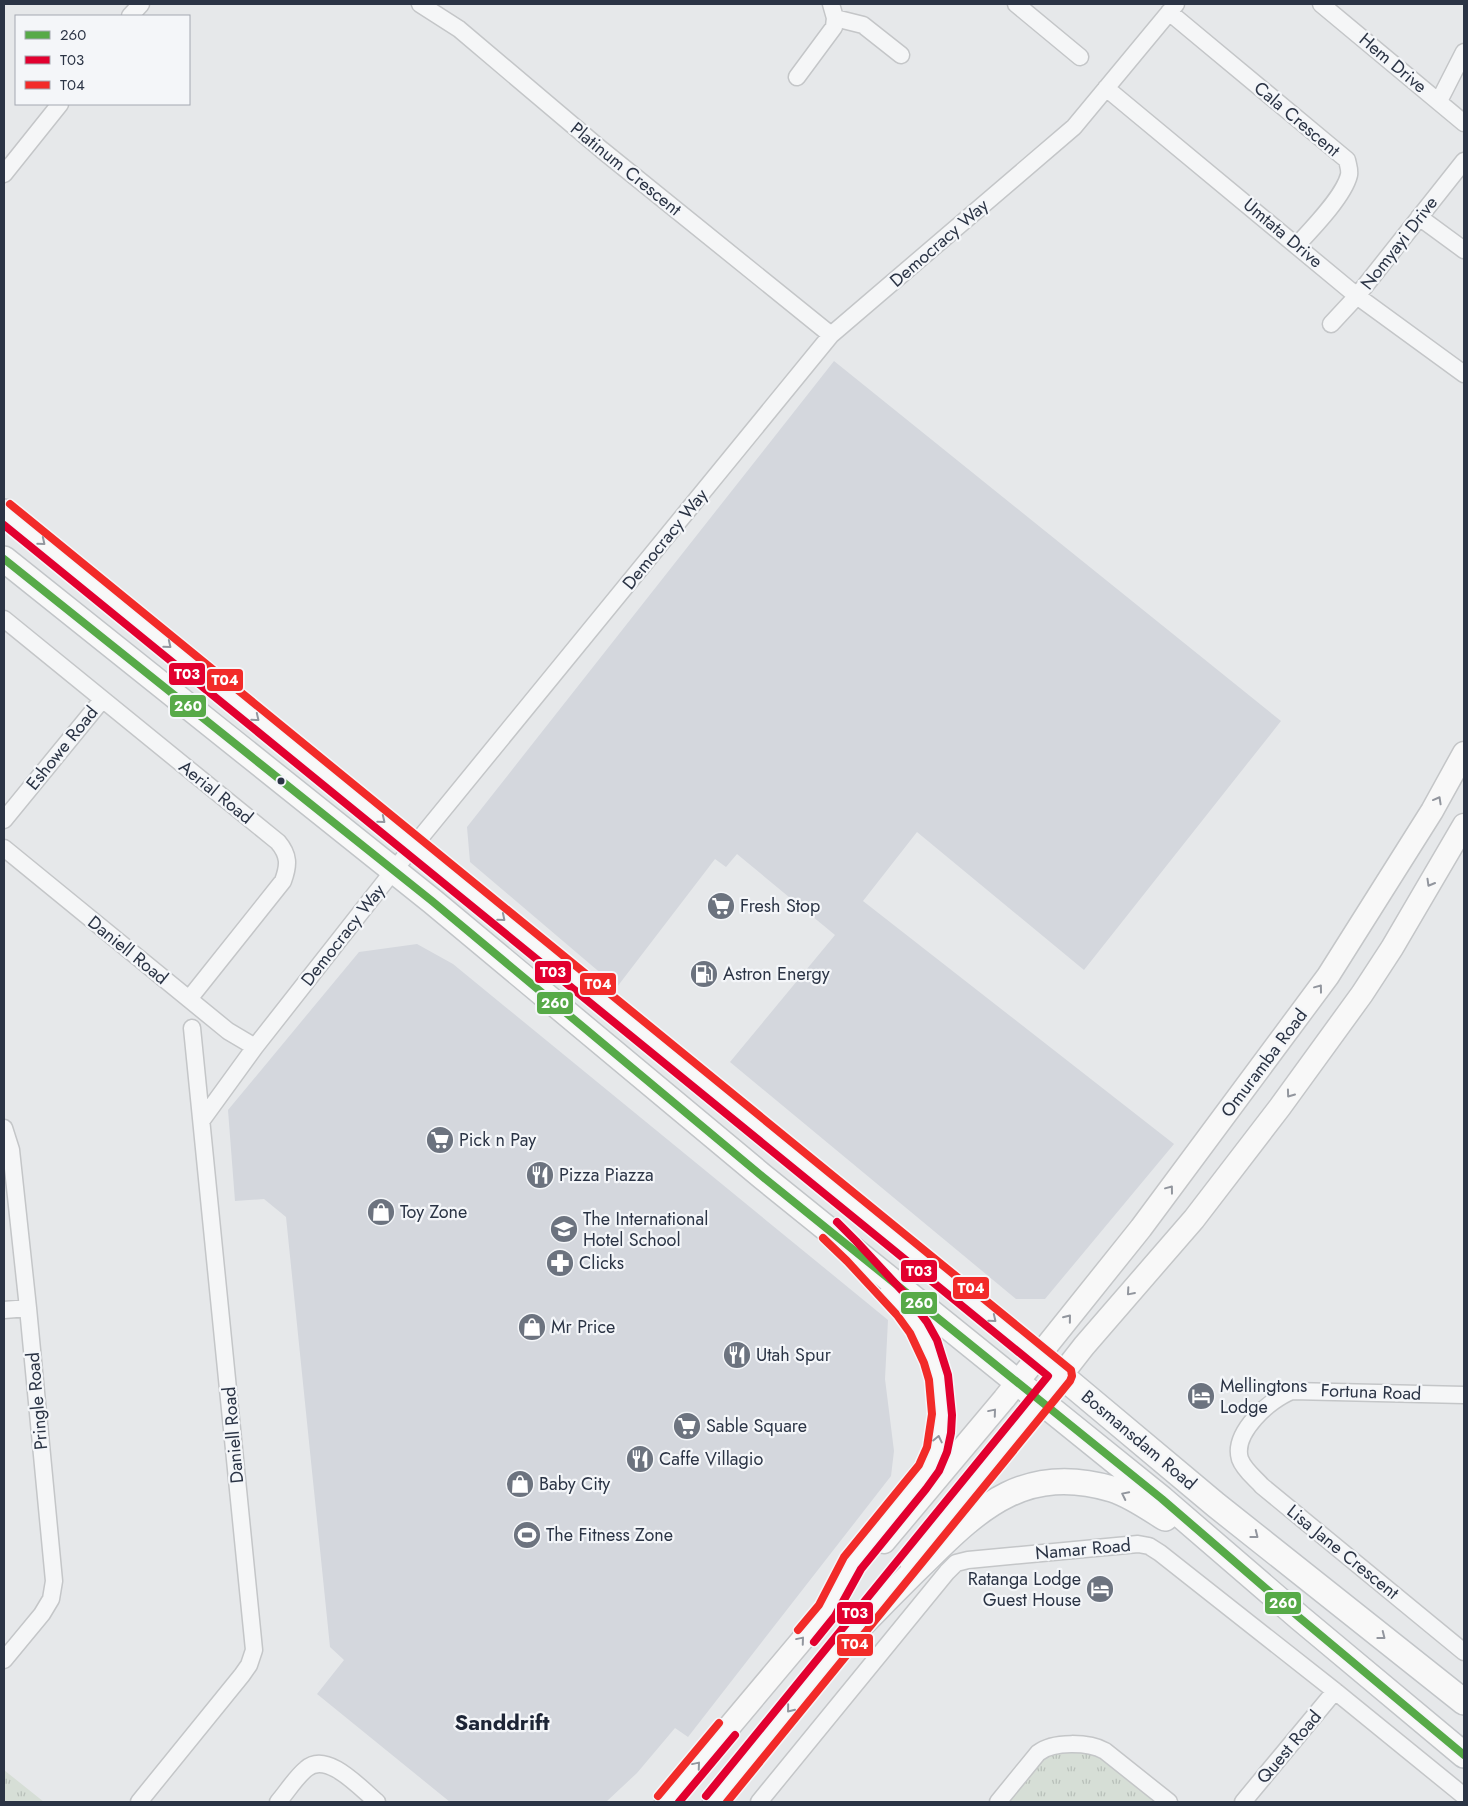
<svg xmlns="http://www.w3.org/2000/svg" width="1468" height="1806" viewBox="0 0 1468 1806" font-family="Jost,sans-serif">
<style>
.built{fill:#d4d7dd}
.park{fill:url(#park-tufts)}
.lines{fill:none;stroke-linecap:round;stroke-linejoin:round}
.street-casing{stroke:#c4c6c8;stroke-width:19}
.secondary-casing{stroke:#c4c6c8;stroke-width:25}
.primary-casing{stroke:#c2c5c8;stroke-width:28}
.street{stroke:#f5f6f7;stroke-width:16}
.secondary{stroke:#f8f8f8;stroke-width:22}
.primary{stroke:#f8f8f8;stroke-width:25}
.bus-1-casing{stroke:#f4f6f9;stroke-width:11}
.bus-2-casing{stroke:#f4f6f9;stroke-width:11}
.bus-3-casing{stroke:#f4f6f9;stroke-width:11}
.bus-1{stroke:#57aa48;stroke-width:8}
.bus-2{stroke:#e2002f;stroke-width:8}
.bus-3{stroke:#f22b29;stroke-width:8}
.oneway{stroke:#92969e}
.bus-dot{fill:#2b3445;stroke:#f4f6f9;stroke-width:2}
.labels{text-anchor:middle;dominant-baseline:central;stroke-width:4.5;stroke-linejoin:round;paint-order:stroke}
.street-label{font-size:18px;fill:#2b3445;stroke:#f4f6f9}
.poi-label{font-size:18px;fill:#2b3445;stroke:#f4f6f9;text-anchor:start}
.district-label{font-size:22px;font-weight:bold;fill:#1d2536;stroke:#f4f6f9}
.line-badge{stroke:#f4f6f9;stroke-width:2}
.badge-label{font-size:14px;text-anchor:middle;font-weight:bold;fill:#fff}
</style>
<defs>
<pattern id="park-tufts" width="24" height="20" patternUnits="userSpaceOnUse" patternTransform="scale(1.25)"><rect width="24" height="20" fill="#d6ded6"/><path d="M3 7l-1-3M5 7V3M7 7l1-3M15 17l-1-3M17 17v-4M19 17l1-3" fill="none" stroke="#b8bfb9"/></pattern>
</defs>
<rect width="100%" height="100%" fill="#e6e8ea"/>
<path class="built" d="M834 361 1281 721 1084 970 917 832 863 901 1174 1144 1045 1299H1016L730 1062 835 935 737 854 726 867 715 859 617 987 470 862 467 827Z
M417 944 453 964 888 1320 885 1379 894 1451 891 1476 688 1737 675 1728 637 1773 606 1802H450L317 1694 344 1660 330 1647 286 1217 264 1199 235 1201 228 1110 359 952Z"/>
<path class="park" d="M1092 1747 1171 1802H1001L1041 1755Z
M4 1770 44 1802H4Z"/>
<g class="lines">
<defs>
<path id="street" d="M420 4 459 29 602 150 831 335
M1016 4 1080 57
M1321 4 1464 123
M1169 12 1347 160C1348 165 1350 170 1349 175 1344 196 1312 229 1297 245
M130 16 141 4
M835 18 863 25 901 55
M797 77 834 27 835 18 831 4
M1106 88 1357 296 1464 374
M1439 101 1464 52
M4 174 60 104
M1419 217 1464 250
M1331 324 1357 296 1464 161
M4 619 278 842C289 855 289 865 283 881L189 999
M4 820 102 700
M4 848 228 1031 255 1047
M202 1120 255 1047 394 870 831 335 1074 127 1176 4
M4 1128 11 1150 28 1308 54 1581 51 1599 42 1614 4 1660
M4 1310 28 1308
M1464 1395 1292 1391C1270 1399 1232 1433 1240 1459 1244 1470 1255 1478 1262 1486L1464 1652
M139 1802 242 1675 249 1665 254 1650 192 1028
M278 1802C287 1792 295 1778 306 1769 327 1750 361 1789 377 1802
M759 1802 947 1572 956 1563 968 1560 1138 1544 1149 1546 1160 1553 1335 1691 1464 1796
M998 1802 1038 1753C1053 1741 1089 1742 1105 1751L1169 1802
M1243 1802 1335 1691"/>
<path id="secondary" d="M884 1542 1004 1399 1141 1228 1328 976 1432 811 1464 753
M911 1562 1027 1419 1084 1346 1194 1219 1280 1107 1362 994 1392 948 1464 825
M666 1802 839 1596
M714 1802 866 1618"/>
<path id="primary" d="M4 512 1038 1356 1216 1505 1464 1702
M4 559 432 901 763 1177 1162 1499 1300 1618 1464 1755
M827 1610 848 1569 929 1466C949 1423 945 1368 918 1327 911 1316 901 1305 892 1295
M855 1631C878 1608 901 1584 925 1561 981 1505 1027 1464 1112 1489 1131 1495 1149 1508 1165 1518"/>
</defs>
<use href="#street" class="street-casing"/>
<use href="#secondary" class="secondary-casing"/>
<use href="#primary" class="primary-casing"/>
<use href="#street" class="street"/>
<use href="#secondary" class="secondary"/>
<use href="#primary" class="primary"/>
<defs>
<path id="bus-1" d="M4 559 432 901 763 1177 1162 1499 1300 1618 1464 1755"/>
<path id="bus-2" d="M4 525 1048 1376 706 1796
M814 1642 835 1616 861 1569 926 1489 939 1471 947 1452 951 1433 952 1415 948 1375 937 1340 927 1322 907 1296 856 1241 837 1222
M679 1802 735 1735"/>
<path id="bus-3" d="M10 504 1071 1370 1072 1376 1070 1381 727 1802
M798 1630 819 1605 844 1557 919 1465 927 1447 932 1414 929 1380 924 1363 910 1333 897 1315 847 1261 823 1238
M658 1796 719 1723"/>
</defs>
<use href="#bus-1" class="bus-1-casing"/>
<use href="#bus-2" class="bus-2-casing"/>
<use href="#bus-3" class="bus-3-casing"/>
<use href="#bus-1" class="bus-1"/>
<use href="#bus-2" class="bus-2"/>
<use href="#bus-3" class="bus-3"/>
</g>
<defs><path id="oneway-chevron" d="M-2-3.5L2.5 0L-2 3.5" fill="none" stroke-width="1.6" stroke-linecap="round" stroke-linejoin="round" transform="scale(1.25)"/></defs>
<g class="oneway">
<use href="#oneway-chevron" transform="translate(42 542) rotate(39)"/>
<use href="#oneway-chevron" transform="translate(168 645) rotate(39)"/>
<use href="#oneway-chevron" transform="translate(256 718) rotate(39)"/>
<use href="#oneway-chevron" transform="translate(1438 800) rotate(-61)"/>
<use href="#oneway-chevron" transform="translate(382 820) rotate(39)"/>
<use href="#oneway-chevron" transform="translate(1430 883) rotate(120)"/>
<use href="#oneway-chevron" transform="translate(502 918) rotate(40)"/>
<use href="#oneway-chevron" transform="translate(1319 988) rotate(-53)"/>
<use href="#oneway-chevron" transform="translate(1290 1094) rotate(126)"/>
<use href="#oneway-chevron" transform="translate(1170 1189) rotate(-53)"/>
<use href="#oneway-chevron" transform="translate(1130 1292) rotate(131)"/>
<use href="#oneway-chevron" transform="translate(1068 1318) rotate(-51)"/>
<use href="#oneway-chevron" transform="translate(993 1319) rotate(39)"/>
<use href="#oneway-chevron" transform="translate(993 1412) rotate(-50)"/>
<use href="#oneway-chevron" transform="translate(938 1439) rotate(-78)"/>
<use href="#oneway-chevron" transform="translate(1125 1495) rotate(-154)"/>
<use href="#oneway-chevron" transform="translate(1255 1535) rotate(38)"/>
<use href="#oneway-chevron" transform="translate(1382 1636) rotate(38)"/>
<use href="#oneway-chevron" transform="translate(801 1640) rotate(-50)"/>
<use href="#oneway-chevron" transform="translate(790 1709) rotate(129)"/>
<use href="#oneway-chevron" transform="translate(697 1765) rotate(-50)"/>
</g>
<defs>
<symbol id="supermarket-disc" viewBox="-11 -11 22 22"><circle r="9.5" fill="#6c737f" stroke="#f4f6f9"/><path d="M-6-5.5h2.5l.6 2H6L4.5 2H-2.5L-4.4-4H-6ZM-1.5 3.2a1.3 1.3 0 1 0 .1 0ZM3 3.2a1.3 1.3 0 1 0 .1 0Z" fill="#fff"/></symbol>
<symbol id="fuel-disc" viewBox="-11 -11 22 22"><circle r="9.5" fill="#6c737f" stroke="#f4f6f9"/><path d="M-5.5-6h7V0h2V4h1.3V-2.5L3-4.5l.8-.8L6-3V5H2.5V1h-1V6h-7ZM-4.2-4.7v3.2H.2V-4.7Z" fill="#fff"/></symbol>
<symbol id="restaurant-disc" viewBox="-11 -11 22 22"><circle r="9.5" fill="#6c737f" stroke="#f4f6f9"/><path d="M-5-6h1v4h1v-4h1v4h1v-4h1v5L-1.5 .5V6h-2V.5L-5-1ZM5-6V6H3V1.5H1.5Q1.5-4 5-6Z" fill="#fff"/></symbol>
<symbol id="shop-disc" viewBox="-11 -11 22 22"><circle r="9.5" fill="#6c737f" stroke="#f4f6f9"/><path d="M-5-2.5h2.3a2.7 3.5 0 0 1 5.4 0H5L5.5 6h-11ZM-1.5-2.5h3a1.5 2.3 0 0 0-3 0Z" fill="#fff"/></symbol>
<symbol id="university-disc" viewBox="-11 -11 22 22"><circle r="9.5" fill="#6c737f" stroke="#f4f6f9"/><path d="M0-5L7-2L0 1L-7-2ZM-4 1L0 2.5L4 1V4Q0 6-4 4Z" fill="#fff"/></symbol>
<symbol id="pharmacy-disc" viewBox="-11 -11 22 22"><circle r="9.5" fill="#6c737f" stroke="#f4f6f9"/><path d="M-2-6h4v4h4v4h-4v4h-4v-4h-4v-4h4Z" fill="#fff"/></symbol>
<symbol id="hotel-disc" viewBox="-11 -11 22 22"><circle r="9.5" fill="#6c737f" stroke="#f4f6f9"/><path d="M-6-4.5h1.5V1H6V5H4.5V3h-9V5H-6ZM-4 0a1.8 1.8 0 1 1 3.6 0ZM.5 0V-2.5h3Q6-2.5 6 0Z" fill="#fff"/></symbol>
<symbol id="stadium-disc" viewBox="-11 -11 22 22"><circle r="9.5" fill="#6c737f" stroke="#f4f6f9"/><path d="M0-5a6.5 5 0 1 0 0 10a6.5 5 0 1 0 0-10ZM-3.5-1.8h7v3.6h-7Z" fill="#fff"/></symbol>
</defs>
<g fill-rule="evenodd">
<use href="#supermarket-disc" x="705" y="890" width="32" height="32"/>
<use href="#fuel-disc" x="688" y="958" width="32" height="32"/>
<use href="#supermarket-disc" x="424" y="1124" width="32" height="32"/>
<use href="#restaurant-disc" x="524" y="1159" width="32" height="32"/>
<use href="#shop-disc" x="365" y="1196" width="32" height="32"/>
<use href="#university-disc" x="548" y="1213" width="32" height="32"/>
<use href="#pharmacy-disc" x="544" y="1247" width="32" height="32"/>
<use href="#shop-disc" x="516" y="1311" width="32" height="32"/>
<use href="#restaurant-disc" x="721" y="1339" width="32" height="32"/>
<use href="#hotel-disc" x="1185" y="1380" width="32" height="32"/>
<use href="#supermarket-disc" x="671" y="1410" width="32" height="32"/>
<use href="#restaurant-disc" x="624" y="1443" width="32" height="32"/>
<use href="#shop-disc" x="504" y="1468" width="32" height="32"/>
<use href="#stadium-disc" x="511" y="1519" width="32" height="32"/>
<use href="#hotel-disc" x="1084" y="1573" width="32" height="32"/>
</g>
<circle class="bus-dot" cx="281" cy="781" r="4.5"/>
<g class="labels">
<g class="street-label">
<text transform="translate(1393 63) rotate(40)">Hem Drive</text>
<text transform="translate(1297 119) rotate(40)">Cala Crescent</text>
<text transform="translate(626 169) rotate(39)">Platinum Crescent</text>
<text transform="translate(1283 233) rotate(40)">Umtata Drive</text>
<text transform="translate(939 243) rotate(-41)">Democracy Way</text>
<text transform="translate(1399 243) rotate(-52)">Nomyayi Drive</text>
<text transform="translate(665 539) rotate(-51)">Democracy Way</text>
<text transform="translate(62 748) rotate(-51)">Eshowe Road</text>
<text transform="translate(216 792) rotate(39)">Aerial Road</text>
<text transform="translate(343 935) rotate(-52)">Democracy Way</text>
<text transform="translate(128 950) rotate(39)">Daniell Road</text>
<text transform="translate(1264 1063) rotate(-53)">Omuramba Road</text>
<text transform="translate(1371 1392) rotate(2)">Fortuna Road</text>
<text transform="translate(37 1401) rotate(-95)">Pringle Road</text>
<text transform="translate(233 1435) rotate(-95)">Daniell Road</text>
<text transform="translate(1139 1440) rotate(40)">Bosmansdam Road</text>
<text transform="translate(1083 1549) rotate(-5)">Namar Road</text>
<text transform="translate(1343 1552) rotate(39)">Lisa Jane Crescent</text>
<text transform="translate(1289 1747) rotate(-50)">Quest Road</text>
</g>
<g class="poi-label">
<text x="740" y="906">Fresh Stop</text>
<text x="723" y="974">Astron Energy</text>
<text x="459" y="1140">Pick n Pay</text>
<text x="559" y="1175">Pizza Piazza</text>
<text x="400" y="1212">Toy Zone</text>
<text x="583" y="1219">The International<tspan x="583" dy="21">Hotel School</tspan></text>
<text x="579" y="1263">Clicks</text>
<text x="551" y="1327">Mr Price</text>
<text x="756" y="1355">Utah Spur</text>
<text x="1220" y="1386">Mellingtons<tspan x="1220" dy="21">Lodge</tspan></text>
<text x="706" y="1426">Sable Square</text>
<text x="659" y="1459">Caffe Villagio</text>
<text x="539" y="1484">Baby City</text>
<text x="546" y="1535">The Fitness Zone</text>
<text x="1081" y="1579" text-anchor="end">Ratanga Lodge<tspan x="1081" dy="21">Guest House</tspan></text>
</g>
<g class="district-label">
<text x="502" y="1722">Sanddrift</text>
</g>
</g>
<g class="line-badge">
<rect x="168" y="662" width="38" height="24" rx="5" fill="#e2002f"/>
<rect x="206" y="668" width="38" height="24" rx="5" fill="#f22b29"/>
<rect x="169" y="694" width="38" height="24" rx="5" fill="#57aa48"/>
<rect x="534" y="960" width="38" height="24" rx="5" fill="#e2002f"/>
<rect x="579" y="972" width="38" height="24" rx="5" fill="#f22b29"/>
<rect x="536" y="991" width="38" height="24" rx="5" fill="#57aa48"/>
<rect x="900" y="1259" width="38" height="24" rx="5" fill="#e2002f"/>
<rect x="952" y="1276" width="38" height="24" rx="5" fill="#f22b29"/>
<rect x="900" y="1291" width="38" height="24" rx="5" fill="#57aa48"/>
<rect x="1264" y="1591" width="38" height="24" rx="5" fill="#57aa48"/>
<rect x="836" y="1601" width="38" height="24" rx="5" fill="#e2002f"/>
<rect x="836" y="1633" width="38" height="24" rx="5" fill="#f22b29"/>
</g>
<g class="badge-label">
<text x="187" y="679">T03</text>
<text x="225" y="685">T04</text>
<text x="188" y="711">260</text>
<text x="553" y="977">T03</text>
<text x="598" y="989">T04</text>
<text x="555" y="1008">260</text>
<text x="919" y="1276">T03</text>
<text x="971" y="1293">T04</text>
<text x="919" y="1308">260</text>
<text x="1283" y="1608">260</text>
<text x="855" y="1618">T03</text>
<text x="855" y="1649">T04</text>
</g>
<rect width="1468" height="1806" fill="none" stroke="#2b3445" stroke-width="10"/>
<rect x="15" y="15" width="175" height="90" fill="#f4f6f9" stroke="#a4a8b1"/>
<rect x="25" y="31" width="25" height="8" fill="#57aa48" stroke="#a4a8b1"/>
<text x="60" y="40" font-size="15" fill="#2b3445">260</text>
<rect x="25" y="56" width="25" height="8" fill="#e2002f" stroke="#a4a8b1"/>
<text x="60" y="65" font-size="15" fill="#2b3445">T03</text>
<rect x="25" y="81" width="25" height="8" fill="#f22b29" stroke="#a4a8b1"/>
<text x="60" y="90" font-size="15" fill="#2b3445">T04</text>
</svg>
